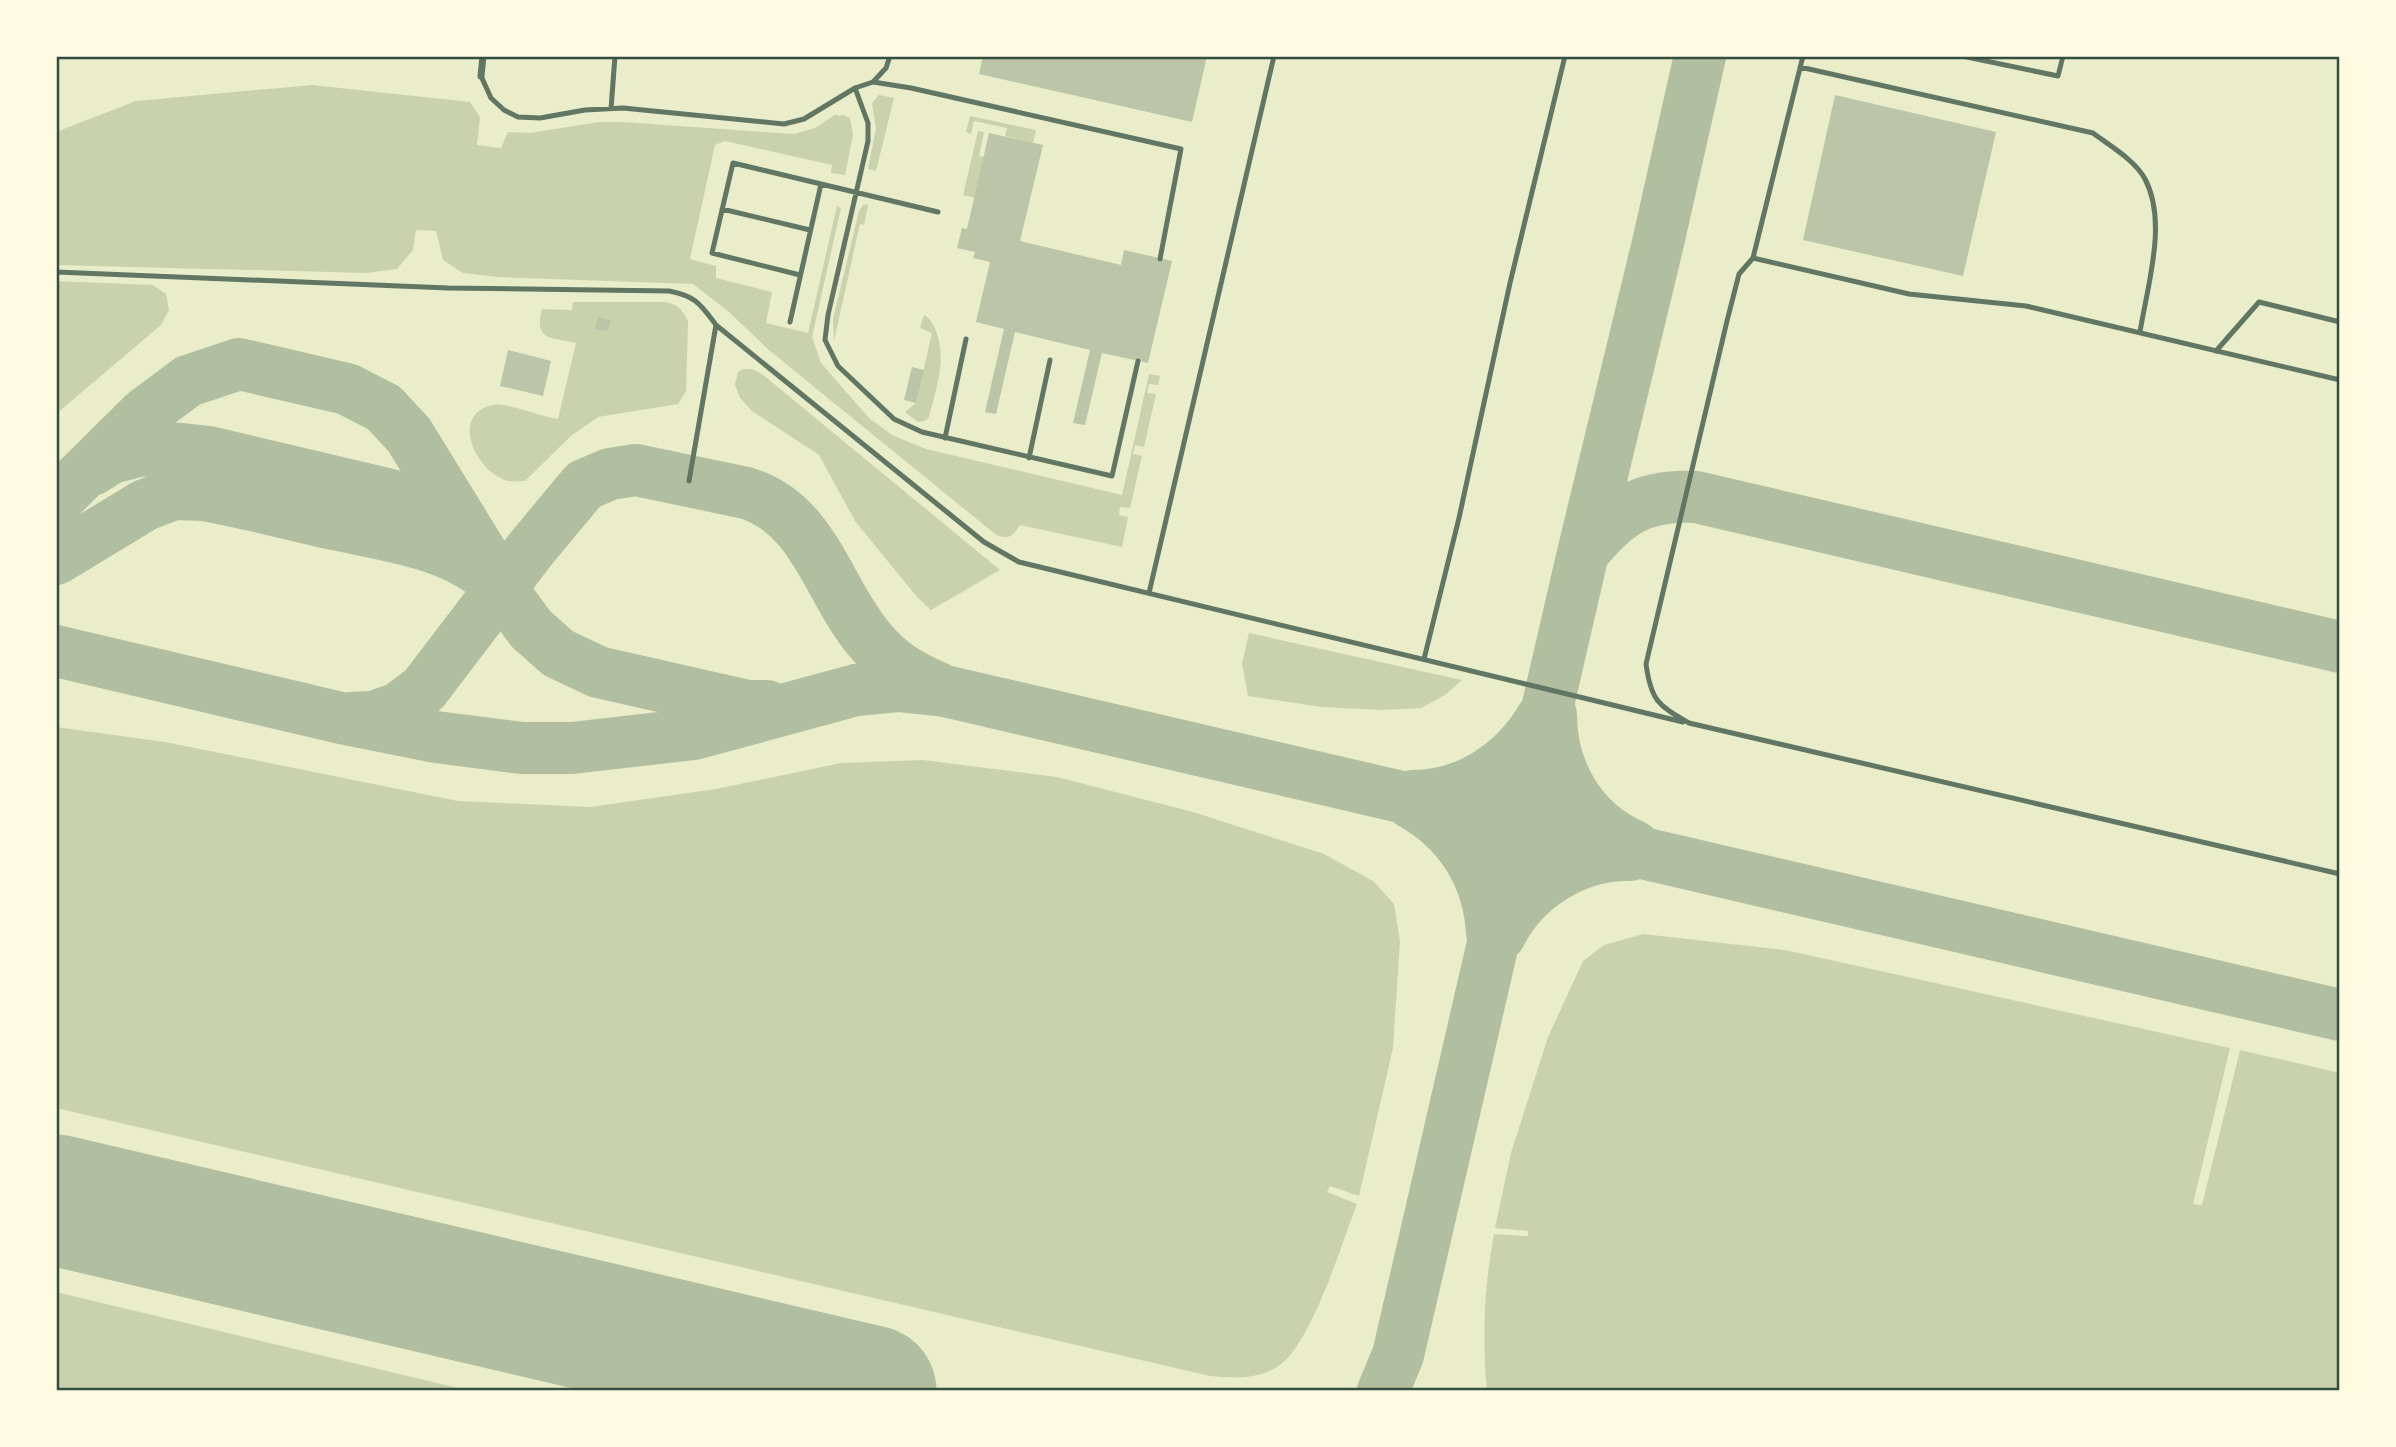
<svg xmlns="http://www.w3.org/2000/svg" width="2396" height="1447" viewBox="0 0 2396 1447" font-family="Roboto,sans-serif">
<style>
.green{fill:#cad2ad}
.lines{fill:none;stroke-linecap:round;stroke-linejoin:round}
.taxiway{stroke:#b2bea0;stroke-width:52}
.runway{stroke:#b2bea0;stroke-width:131}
.building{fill:#bcc5a7}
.service{stroke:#617663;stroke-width:5}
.minor{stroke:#617663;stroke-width:7}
.neatline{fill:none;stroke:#344e41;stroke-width:2.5}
</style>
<rect width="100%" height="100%" fill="#e9edc9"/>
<path class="green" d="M312 85 470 102 480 117 477 145 501 148 508 132 530 133 599 122H623L794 134 815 128 836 114 838 116 843 115 850 118 853 135 845 175 831 173 832 165 725 141 715 145 690 259 716 266V278L772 292 766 323 808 333 837 206 841 208 812 337 821 363 869 418 892 435 926 449 1122 495 1149 374 1160 376 1158 385 1149 384 1147 393 1156 394 1144 447 1135 445 1133 454 1142 456 1130 508 1120 507 1119 515 1128 517 1122 547 1020 525C1013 536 1008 541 995 534L770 351 729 312 693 284 497 277 463 273 443 260 436 231 416 230 413 250 397 269 366 273 56 265V132L136 101Z
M879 95 894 98 876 171 868 169 876 128 872 103Z
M970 116 1036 130 1033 143 1005 136 1007 128 974 121 971 134 966 132Z
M978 131 984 132 979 156 984 157 975 198 963 195Z
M868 204 864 225 860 224 834 341 833 319 859 211 863 205Z
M56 281 153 285 166 294 169 310 161 325 56 414Z
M573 302H666C678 305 683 310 688 321L686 391 678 404 598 417 572 435 525 481C520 481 513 482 508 481 475 472 449 414 493 405 506 402 543 417 558 419L576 343C550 337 534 341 542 309L572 310Z
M924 315C930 318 933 324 936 331 947 360 936 389 929 417L925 421 918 422 905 412 916 403 932 333 920 328Z
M743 369H752L762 374 1000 570 931 610 917 597 855 521 819 455 752 411 740 398 735 384 738 372Z
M1249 633 1462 680 1445 695 1421 708 1381 710 1321 707 1248 696 1242 664Z
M56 727 165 742 458 801 590 807 716 789 841 763 923 760 1057 777 1193 812 1324 854 1373 881 1394 904 1400 941 1393 1048 1359 1196 1330 1186 1327 1192 1357 1204C1342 1242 1311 1347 1277 1367 1256 1380 1234 1378 1210 1376L56 1108Z
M1643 934 1785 950 2230 1048 2193 1204 2202 1205 2240 1050 2340 1073V1391H1487C1482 1339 1484 1286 1494 1234L1528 1236V1231L1495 1228 1511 1153 1548 1037 1583 961 1604 945Z
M56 1292 470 1391H56Z"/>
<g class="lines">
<path class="taxiway" d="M92 470 111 458 138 451 173 448 209 452 391 495 431 516 467 543
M56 501 145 413 188 381 239 364 347 389 384 408 409 435 514 606 531 629 558 653 598 672 748 706H767
M1583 553C1616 512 1642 494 1696 497L2340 647
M56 559 145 505 174 494 204 495C246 503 287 513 329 523 387 536 454 542 498 585
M56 651 341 718 436 737 522 748H572L694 734 856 690 898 686 945 691 2340 1015
M1551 715C1551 771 1581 823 1634 846
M350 718 373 717 399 708 424 689 530 550 584 485 610 474 636 470 746 493C815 514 827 589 869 639 889 664 909 675 938 688
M1412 796C1468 796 1516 763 1543 716
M1411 803C1460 830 1489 877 1492 933
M1500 935C1524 886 1577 854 1630 855
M1383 1391 1398 1355 1583 553 1658 243 1700 56"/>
<path class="runway" d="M56 1200 871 1391"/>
</g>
<path class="building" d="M983 56H1207L1192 122 979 74Z
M1835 95 1996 132 1963 276 1803 240Z
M989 133 1043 145 1020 241 1121 265 1124 250 1172 261 1148 363 1102 353 1085 425 1073 423 1090 350 1015 332 996 414 985 412 1004 329 976 322 990 262 973 258 975 252 957 248 962 228 967 229Z
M598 317 611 320 608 331 595 329Z
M508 350 551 361 543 396 500 386Z
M912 367 924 370 916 403 904 400Z"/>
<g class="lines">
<path class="service" d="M1803 56 1753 258 1739 274 1727 321 1646 664C1651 701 1658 705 1689 723L2340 874
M1962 56 2058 76 2063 56
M1800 67 2093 133C2110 146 2135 160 2145 179 2168 222 2147 287 2140 332
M481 76 491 98 504 110 518 117 540 118 585 110 623 108 784 124 804 119 855 88
M873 82 886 68 890 56
M611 109 615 56
M722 209 810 230
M1753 258 1909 294 2026 306 2340 380
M56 272 448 288 669 291C696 296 701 305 716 325L689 481
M800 275 712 253 733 163 938 212
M790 322 821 184
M716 325 984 542 1019 562 1683 722
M2216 351 2259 302 2340 322
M1138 361 1112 476 922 432 894 419 838 366 825 340 828 315 868 141V123L855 88 873 82 911 88 1181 149 1160 259
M945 438 966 339
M1029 458 1050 360
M1149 593 1274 56
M1424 659 1459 518 1510 283 1565 56"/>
<path class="minor" d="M481 76 483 56"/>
</g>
<rect width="2396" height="1447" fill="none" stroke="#fefae0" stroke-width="116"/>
<rect x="58" y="58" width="2280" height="1331" class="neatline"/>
</svg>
